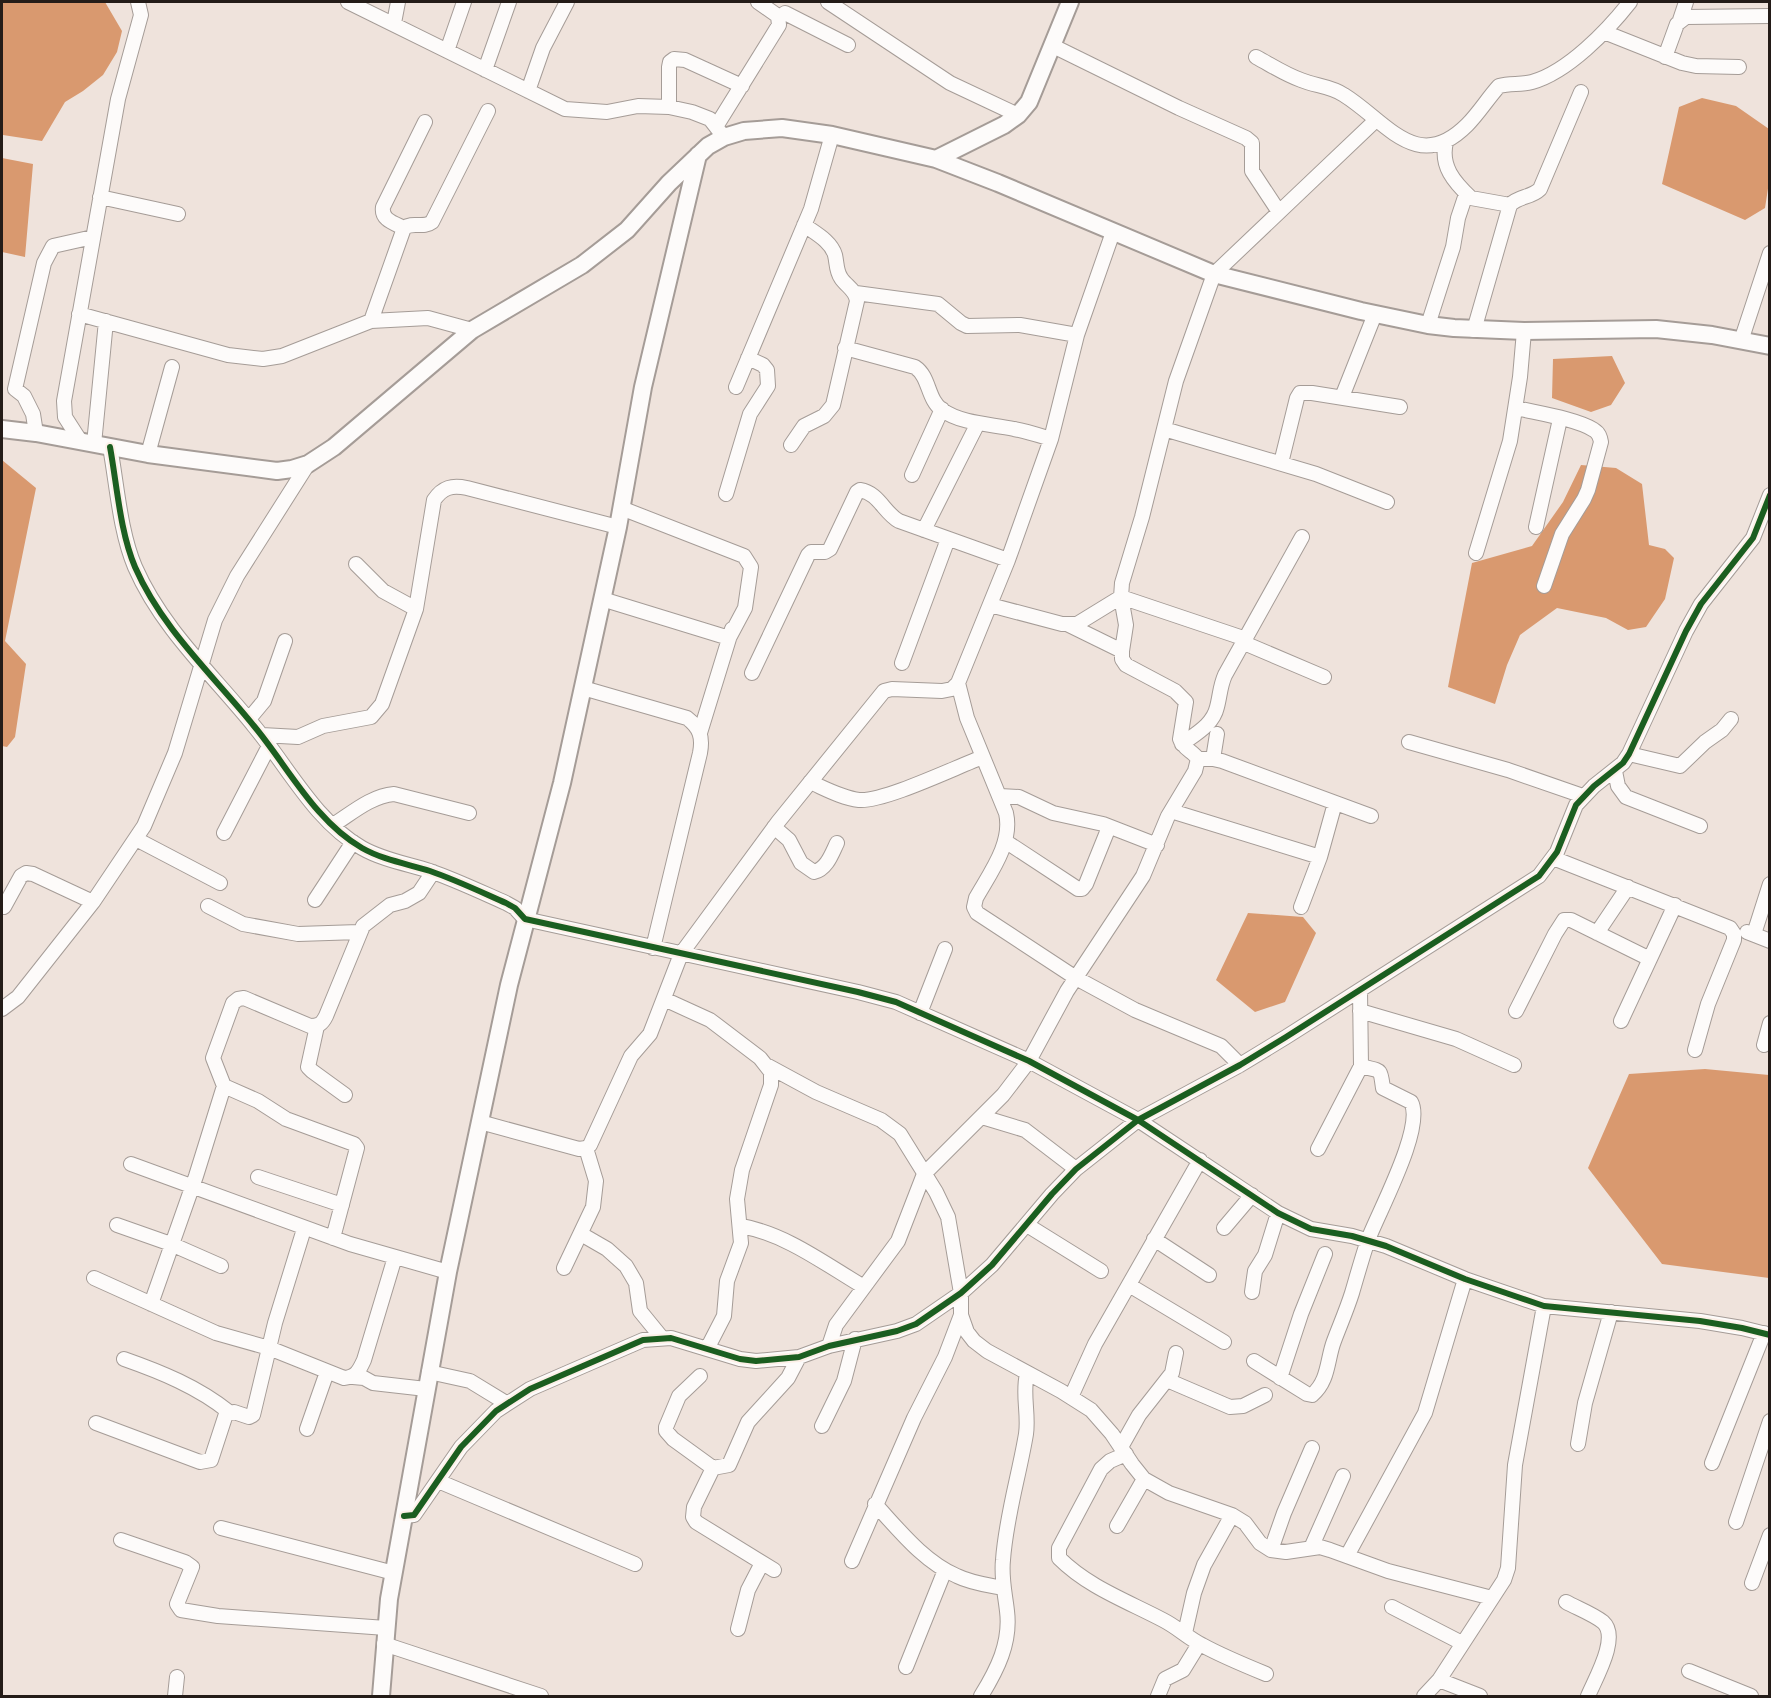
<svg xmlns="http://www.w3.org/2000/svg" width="1771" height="1698" viewBox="0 0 1771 1698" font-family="'Space Grotesk',sans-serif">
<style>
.water{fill:#d9996f}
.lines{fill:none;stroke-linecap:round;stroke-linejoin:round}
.minor-casing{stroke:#a59c97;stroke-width:16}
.major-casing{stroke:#a59c97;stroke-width:20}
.minor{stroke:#fdfbfa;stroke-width:14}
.major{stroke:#fdfbfa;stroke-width:16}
.cycleway-casing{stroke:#fdf0e8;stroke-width:10}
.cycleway{stroke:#1b5e20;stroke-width:6}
</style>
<rect width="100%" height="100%" fill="#efe3dc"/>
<path class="water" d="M2 2H105L122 31 117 52 103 75 83 91 65 102 42 141 3 135 2 130Z
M1702 98 1736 106 1769 129V182L1765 208 1745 220 1662 184 1679 107Z
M2 158 33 164 25 257 2 252Z
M1612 356 1625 383 1611 405 1591 412 1552 398 1553 359Z
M2 460 36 488 5 641 26 664 15 737 7 747 2 746Z
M1581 465 1616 468 1642 484 1649 545 1665 549 1674 558 1665 599 1646 627 1628 630 1606 618 1557 608 1520 635 1507 665 1495 704 1448 687 1472 563 1532 546 1563 502Z
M1248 913 1303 917 1316 933 1285 1002 1255 1012 1216 980Z
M1705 1069 1769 1075V1278L1662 1264 1588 1168 1629 1074Z"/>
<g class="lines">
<defs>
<path id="minor" d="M348 2 565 109 607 112 638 106 669 107 692 112 710 119 724 137
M828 2 950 83 1018 115
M785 13 848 45
M1680 20 1686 2
M394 23 398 2
M1604 32 1682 63 1696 66 1739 67
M1053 46 1179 108 1246 138 1252 143V171L1279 212
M447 51 464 2
M1256 57C1271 65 1286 75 1301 80 1315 86 1331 86 1344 95 1386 121 1417 175 1467 125 1479 113 1488 98 1499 86 1510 83 1521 85 1532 82 1568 72 1608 30 1630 2
M1665 57 1677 24 1686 17 1770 16
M485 70 509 2
M528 91 543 48 567 2
M669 107V67L670 62 674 59 685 60 742 86
M717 125 779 25 778 16 758 2
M1446 142C1440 166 1454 182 1471 198L1510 205
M100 197 178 214
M404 228C394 223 381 220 383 207L425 122
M856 293 938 304 961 323 967 326 1020 325 1077 335
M79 314 228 355 263 359 282 356 371 321 428 318 472 330
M371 321 404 228C413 221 423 229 432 222L488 111
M1428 325 1453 247 1458 218 1466 194
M1474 330 1510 205C1518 196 1531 198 1540 189L1581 92
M1741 341 1770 253
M845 348 915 367C930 377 927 399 942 410 962 424 991 424 1014 429 1026 431 1038 435 1051 439
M736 387 811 209 832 135
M1342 397 1375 314
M1516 408C1537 413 1577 419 1594 430 1599 433 1600 437 1601 442L1588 490 1584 499 1562 534 1544 586
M1164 429 1316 474 1387 502
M36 433 33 414 24 396 15 389 44 263 53 246 93 237
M81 442 65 417 64 401 118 99 141 15 138 2
M94 444 106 321
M791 445 804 426 824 416 833 405 857 301C856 290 846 286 841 278 836 271 837 263 835 255 831 241 815 233 804 225
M110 447C117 485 120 532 135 567 162 629 213 675 254 726 288 767 315 821 362 848 383 860 408 864 430 871 456 880 481 892 506 903L515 908 525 919 858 992 896 1002 1029 1061 1138 1120 1278 1213 1311 1229 1352 1236 1386 1246 1465 1279 1544 1306 1700 1321 1742 1328 1770 1335
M148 454 172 367
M1281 463 1297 398 1300 393H1312L1400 407
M912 475 942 409
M726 494 750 414 768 386 767 370 763 365 748 358
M1536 527 1560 419
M924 530 978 423
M1476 553 1510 441 1520 377 1524 331
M356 564 383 591 416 609
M602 599 729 638 745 608 751 567 744 556 621 508
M990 605 1062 624H1077L1121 597 1246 639
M1069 625 1122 651
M1244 643 1324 677
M902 663 948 539
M752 673 808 555 811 552H825L830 549 857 492 860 490C879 493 884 513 899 521L1008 560
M958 683 967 718 1006 813C1013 843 990 873 976 898L974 907 977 913 1076 978 1135 1010 1221 1046 1240 1065
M583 688 687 718C700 728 703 737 700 753L653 948
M249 719 264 701 285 641
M700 733 732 629
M262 735 298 737 323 726 371 717 382 704 416 609 434 500C443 487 452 485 467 488L618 527
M1409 742 1508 770 1583 796
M1182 744C1195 734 1213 725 1217 707 1220 696 1220 686 1225 675L1302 537
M1629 754 1680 766 1705 742 1722 730 1731 719
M1198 759H1213L1222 761 1371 816
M1213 759 1217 734
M1615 771 1618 786 1626 797 1700 826
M810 782C826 789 842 798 859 800 884 802 956 767 983 757
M1000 796 1019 797 1053 813 1103 824 1157 845
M1171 811 1320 857
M333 825C352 813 371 796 394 794L469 813
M774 827 789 840 801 863 814 872C827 869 832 853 837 843
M224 833 269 746
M136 839 220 883
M1005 841 1072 885 1078 889H1082L1086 884 1109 827
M1553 858 1730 928 1734 934V940L1708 1004 1695 1050
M315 900 353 842
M208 906 243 924 298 934 359 932
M4 907 21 876 26 873 33 874 93 902
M1301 907 1320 857 1335 803
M1747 932 1770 941
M1597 933 1628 887
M1754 934 1770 884
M664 999 710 1020 760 1058 771 1072V1085L742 1170 737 1199 741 1243 727 1281 724 1316 707 1349
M2 1009 18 997 93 902 144 826 175 753 215 620 237 576 308 464
M1360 1011 1456 1039 1514 1065
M1516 1011 1555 934 1564 920H1571L1650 959
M920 1013 945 949
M1621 1021 1675 905
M317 1026 308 1067 312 1071 345 1095
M1764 1045 1770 1023
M768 1066 816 1092 881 1120 900 1134 936 1192 948 1217 961 1293V1315L967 1332 974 1341 987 1351 1061 1391 1091 1410 1112 1434 1132 1464 1144 1479 1169 1493 1232 1515 1245 1523 1260 1543 1271 1550 1286 1552 1320 1547 1330 1550 1388 1571 1492 1598
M224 1086 258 1101 286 1119 354 1144 357 1148 333 1238
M982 1117 1025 1130 1076 1169
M480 1122 579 1149 586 1148 590 1145 631 1056 650 1034 681 954 778 822 884 691 892 689 942 691 952 689 958 683 1008 560 1051 439 1077 335 1113 232
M1318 1149 1361 1066 1360 990
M131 1164 350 1244 448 1272
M258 1177 342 1205
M117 1225 171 1244 221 1266
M1027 1225 1101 1271
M741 1226C786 1234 825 1264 864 1287
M1224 1228 1252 1195
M581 1234 607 1249 626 1266 636 1283 640 1311 662 1338
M1154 1239 1209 1275
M564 1268 593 1207 596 1181 586 1148
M94 1278 216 1333 269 1348 344 1378C356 1377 359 1371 364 1360L395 1257
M1129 1285 1224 1342
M1252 1292 1255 1271 1265 1255 1278 1213
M151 1304 196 1176 224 1086 213 1058 233 1003 238 999 244 998 310 1026C319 1026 322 1024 326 1016L363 926 390 905 405 901 419 893 433 872
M829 1346 836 1325 898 1241 924 1174 1003 1095 1029 1061 1067 991 1143 876 1168 816 1195 771 1198 759C1193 751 1183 749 1180 739L1186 702 1175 691 1126 665 1122 659V651L1126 625 1121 597 1122 583 1142 517 1176 381 1214 274 1376 120
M124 1359C161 1372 198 1387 229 1412
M1254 1361 1307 1394 1312 1395C1329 1381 1327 1359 1334 1341 1340 1325 1347 1309 1352 1293 1357 1276 1362 1258 1368 1240 1378 1213 1425 1127 1411 1102L1383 1088C1380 1067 1382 1072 1361 1066
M429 1372 470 1381 506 1403
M700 1376 679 1396 666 1427V1431L673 1439 713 1468
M353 1377 364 1378 373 1383 426 1389
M1280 1378 1301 1314 1325 1254
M1167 1380 1230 1407 1243 1406 1265 1395
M1071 1397 1095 1344 1200 1160
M96 1423 200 1462 211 1460 226 1414 234 1412 249 1417 253 1415 275 1323 304 1229
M822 1426 844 1381 855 1339
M307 1429 327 1372
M1578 1444 1585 1403 1611 1312
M1121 1447 1139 1415 1172 1373 1176 1353
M1126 1454 1110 1461 1101 1469 1059 1548V1558C1088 1587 1127 1601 1163 1620 1177 1627 1188 1638 1202 1645 1222 1656 1244 1665 1266 1674
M1712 1463 1764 1333
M438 1481 635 1564
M875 1504C899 1530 924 1562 957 1576 971 1583 987 1585 1003 1588
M404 1516 414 1515 461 1447 496 1411 530 1389 643 1340 671 1338 740 1359 756 1361 799 1357 829 1346 897 1331 916 1324 961 1293 992 1265 1052 1194 1076 1169 1138 1120 1240 1065 1286 1037 1539 876 1557 852 1576 805 1594 786 1623 763 1629 754 1686 631 1701 604 1753 538 1770 495
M1736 1522 1770 1421
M1117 1526 1144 1479
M221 1528 394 1573
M121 1540 185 1562 192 1567 177 1604 181 1610 218 1616 386 1628
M1311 1548 1343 1476
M1271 1550 1284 1513 1312 1448
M1347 1556 1425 1413 1465 1279
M852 1561 914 1418 945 1357 961 1315
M774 1570 696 1522 693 1517 694 1507 713 1468 729 1465 748 1422 788 1378 799 1357
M1752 1583 1770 1535
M1566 1602C1577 1608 1593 1614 1603 1622 1620 1637 1595 1679 1588 1696
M1392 1607 1462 1643
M738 1629 748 1590 762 1563
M1185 1633 1194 1593 1204 1565 1232 1515
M384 1644 541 1696
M906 1667 945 1570
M1689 1671 1751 1696
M1439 1680 1480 1696
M175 1696 177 1677
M981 1696C997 1670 1011 1643 1007 1611 1005 1593 1001 1578 1003 1560 1006 1517 1019 1476 1026 1434 1029 1414 1022 1394 1027 1374
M1158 1696 1165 1679 1183 1670 1199 1644
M1424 1696 1439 1680 1504 1580 1508 1568 1515 1465 1544 1306"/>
<path id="major" d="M936 159 1004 125 1018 115 1029 102 1070 2
M2 429 36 433 148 454 277 471 292 469 308 464 334 447 472 330 582 265 627 230 669 183 708 146 724 137 744 131 782 128 832 135 936 159 998 183 1214 274 1361 311 1428 325 1454 328 1524 331 1656 329 1712 335 1770 346
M381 1696 389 1599 448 1272 509 985 562 783 618 527 643 387 698 155"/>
</defs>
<use href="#minor" class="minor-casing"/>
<use href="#major" class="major-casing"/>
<use href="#minor" class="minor"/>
<use href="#major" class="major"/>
<defs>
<path id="cycleway" d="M110 447C117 485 120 532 135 567 162 629 213 675 254 726 288 767 315 821 362 848 383 860 408 864 430 871 456 880 481 892 506 903L515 908 525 919 858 992 896 1002 1029 1061 1138 1120 1278 1213 1311 1229 1352 1236 1386 1246 1465 1279 1544 1306 1700 1321 1742 1328 1770 1335
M404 1516 414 1515 461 1447 496 1411 530 1389 643 1340 671 1338 740 1359 756 1361 799 1357 829 1346 897 1331 916 1324 961 1293 992 1265 1052 1194 1076 1169 1138 1120 1240 1065 1286 1037 1539 876 1557 852 1576 805 1594 786 1623 763 1629 754 1686 631 1701 604 1753 538 1770 495"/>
</defs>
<use href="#cycleway" class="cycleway-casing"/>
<use href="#cycleway" class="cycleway"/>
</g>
<rect width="1771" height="1698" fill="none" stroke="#241c18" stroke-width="6"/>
</svg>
